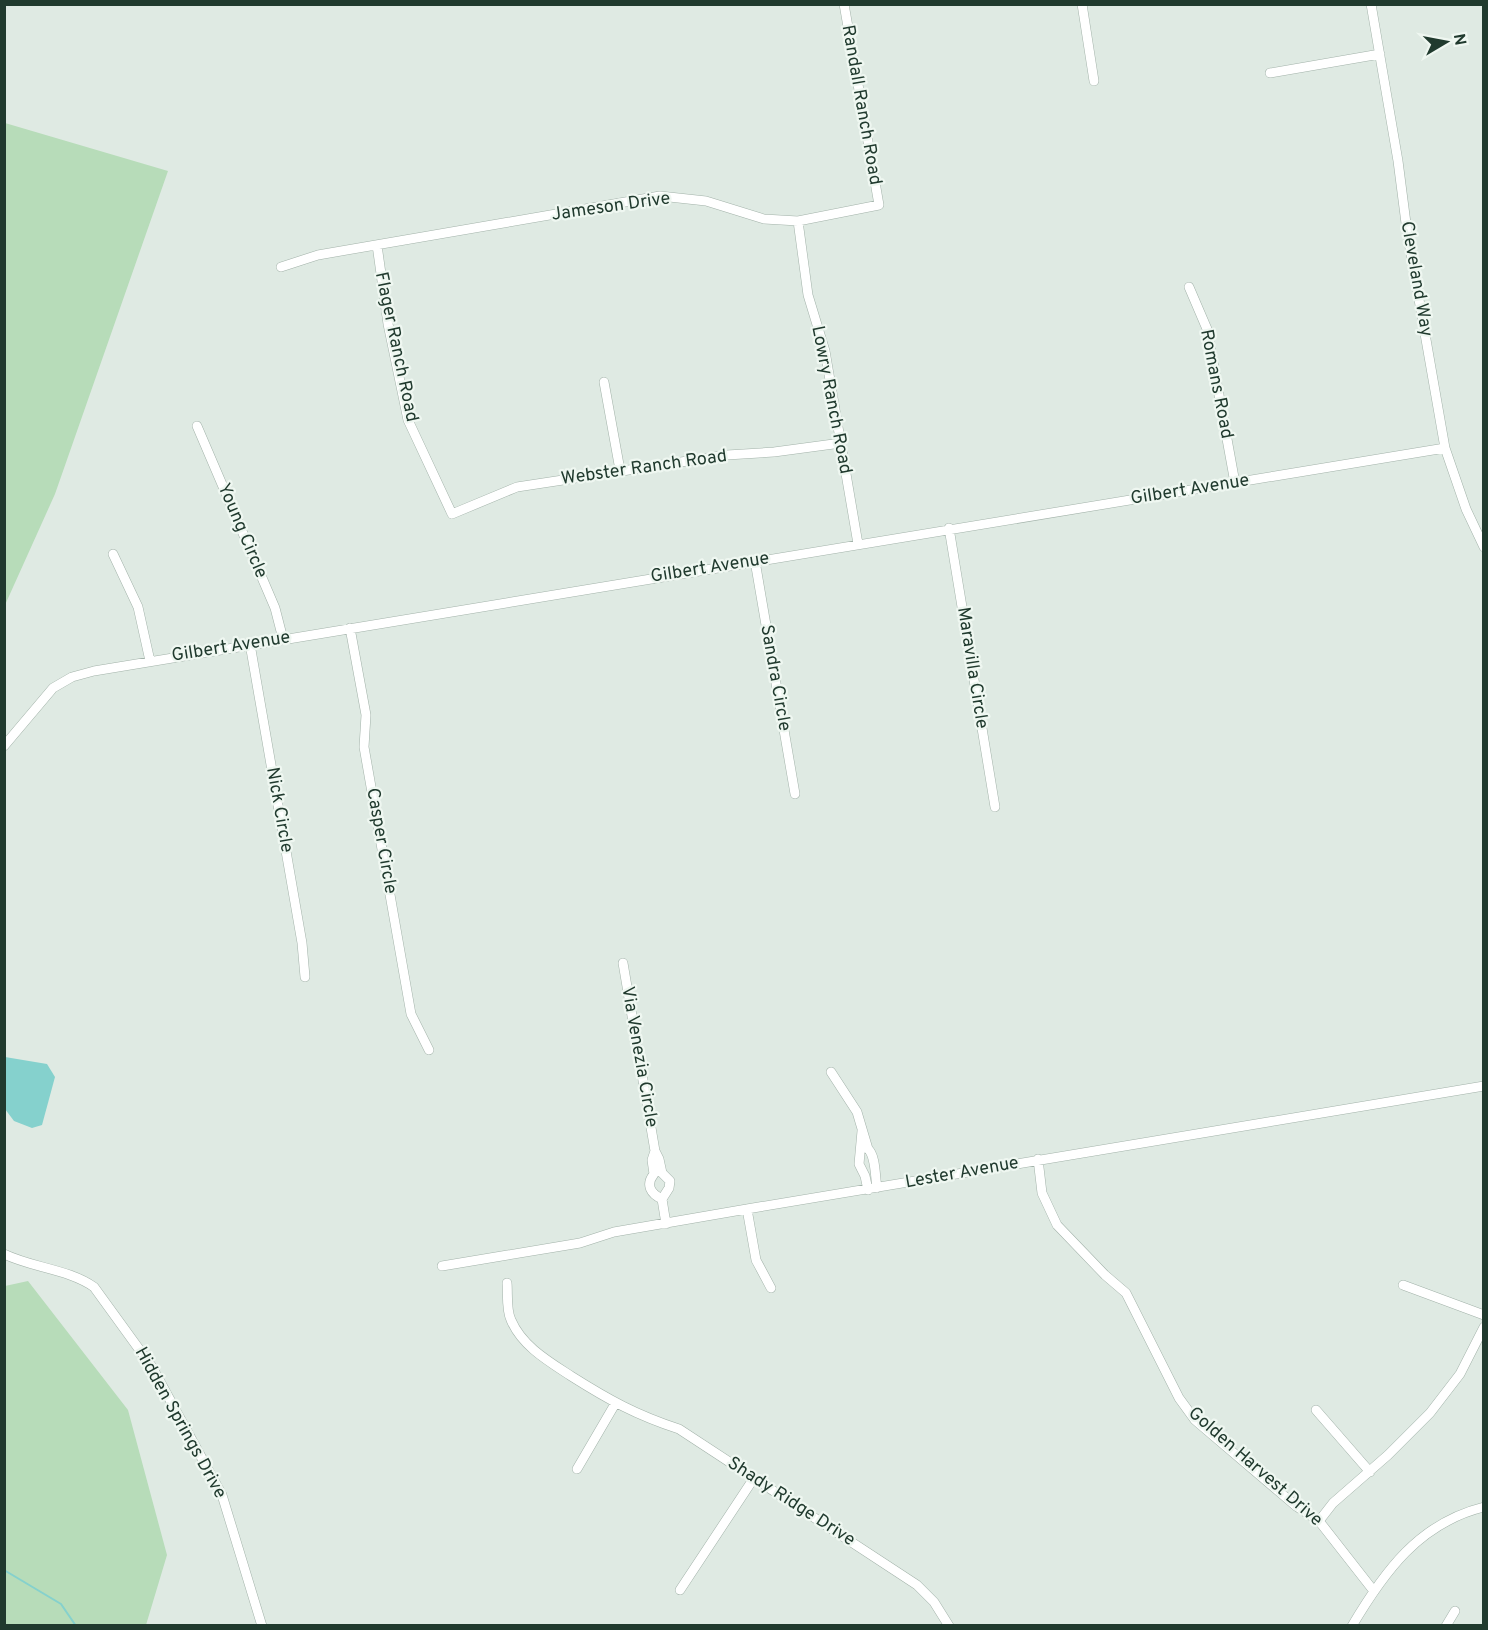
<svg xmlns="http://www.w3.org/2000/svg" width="1488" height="1630" viewBox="0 0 1488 1630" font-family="Overpass,sans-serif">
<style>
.green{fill:#b7dcb9}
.water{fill:#85d1cd}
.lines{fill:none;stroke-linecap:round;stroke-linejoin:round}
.stream{stroke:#85d1cd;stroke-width:2}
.minor-casing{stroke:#a2b2a9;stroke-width:10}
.minor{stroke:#fff;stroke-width:9}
.labels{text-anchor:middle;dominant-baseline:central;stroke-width:4.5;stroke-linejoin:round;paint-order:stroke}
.street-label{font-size:18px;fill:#203a2e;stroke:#eff7f1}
</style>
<rect width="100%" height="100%" fill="#dfeae3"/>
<path class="green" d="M5 123 168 171 55 494 5 605Z
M28 1281 128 1410 167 1555 146 1625H5V1286Z"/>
<path class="water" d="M5 1057 47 1064 55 1077 42 1125 32 1128 14 1121 5 1109Z"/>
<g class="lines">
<path class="stream" d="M4 1570 61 1604 76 1626"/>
<defs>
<path id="minor" d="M1082 4 1094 81
M1371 4 1398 161 1407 231 1445 448 1466 509 1484 547
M1270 73 1380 54
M798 221 808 295 825 351 858 544
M377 245 388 324 408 420 452 514 517 487 727 455 774 452 841 443
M281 267 318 255 660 196 706 201 764 219 798 221 879 205 844 4
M1189 287 1207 329 1235 483
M604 382 620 470
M197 426 275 608 283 639
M949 528 995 807
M113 554 138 607 150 661
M755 561 795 794
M350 628 366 715 364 747 411 1014 429 1050
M250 644 302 943 305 977
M4 746 53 688 72 677 94 671 1445 448
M623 963 655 1151 659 1159 662 1173 670 1181 669 1188 662 1199 666 1224
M831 1072 857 1112 868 1149C876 1156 875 1177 877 1188
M862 1131 859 1164 865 1176 868 1190
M655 1151 652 1160 654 1174C645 1185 651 1194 662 1199
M1038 1159 1042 1193 1057 1225 1105 1275 1126 1293 1179 1398 1195 1420 1296 1506 1319 1521 1373 1590
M747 1209 756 1260 771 1288
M4 1254C33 1268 68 1269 94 1287L152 1367 222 1495 262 1626
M442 1266 580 1243 614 1232 747 1209 1484 1086
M507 1283C508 1294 506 1310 511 1320 522 1346 548 1361 571 1376 609 1400 636 1415 679 1429L917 1585 934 1602 949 1626
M1403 1285 1484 1315
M1316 1410 1370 1472
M577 1469 615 1404
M1319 1521 1333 1503 1388 1455 1430 1413 1460 1374 1484 1327
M680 1590 754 1478
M1352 1626C1384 1572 1419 1523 1484 1507
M1446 1626 1455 1611"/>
</defs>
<use href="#minor" class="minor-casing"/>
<use href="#minor" class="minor"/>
</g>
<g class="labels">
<g class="street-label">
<text transform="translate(861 105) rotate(80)">Randall Ranch Road</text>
<text transform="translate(611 207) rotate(-8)">Jameson Drive</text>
<text transform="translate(1416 279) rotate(80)">Cleveland Way</text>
<text transform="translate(396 347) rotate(78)">Flager Ranch Road</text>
<text transform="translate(1216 384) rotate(79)">Romans Road</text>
<text transform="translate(831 400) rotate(79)">Lowry Ranch Road</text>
<text transform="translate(644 468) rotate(-8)">Webster Ranch Road</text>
<text transform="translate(1190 490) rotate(-9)">Gilbert Avenue</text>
<text transform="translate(242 531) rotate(67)">Young Circle</text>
<text transform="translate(710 568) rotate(-9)">Gilbert Avenue</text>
<text transform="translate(231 647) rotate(-9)">Gilbert Avenue</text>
<text transform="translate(972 668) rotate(81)">Maravilla Circle</text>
<text transform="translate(775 678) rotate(80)">Sandra Circle</text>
<text transform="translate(279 810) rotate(80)">Nick Circle</text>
<text transform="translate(381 841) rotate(80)">Casper Circle</text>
<text transform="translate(639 1057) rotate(80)">Via Venezia Circle</text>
<text transform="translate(962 1173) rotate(-10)">Lester Avenue</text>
<text transform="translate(180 1423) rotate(61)">Hidden Springs Drive</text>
<text transform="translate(1255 1467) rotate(41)">Golden Harvest Drive</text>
<text transform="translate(791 1502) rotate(33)">Shady Ridge Drive</text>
</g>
</g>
<rect width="1488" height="1630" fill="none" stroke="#203a2e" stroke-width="12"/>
<g transform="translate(1446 42) rotate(80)" stroke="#eff7f1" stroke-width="4.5" paint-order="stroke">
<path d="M0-4.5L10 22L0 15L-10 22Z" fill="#203a2e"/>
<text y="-9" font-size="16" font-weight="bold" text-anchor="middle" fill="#203a2e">N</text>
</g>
</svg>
